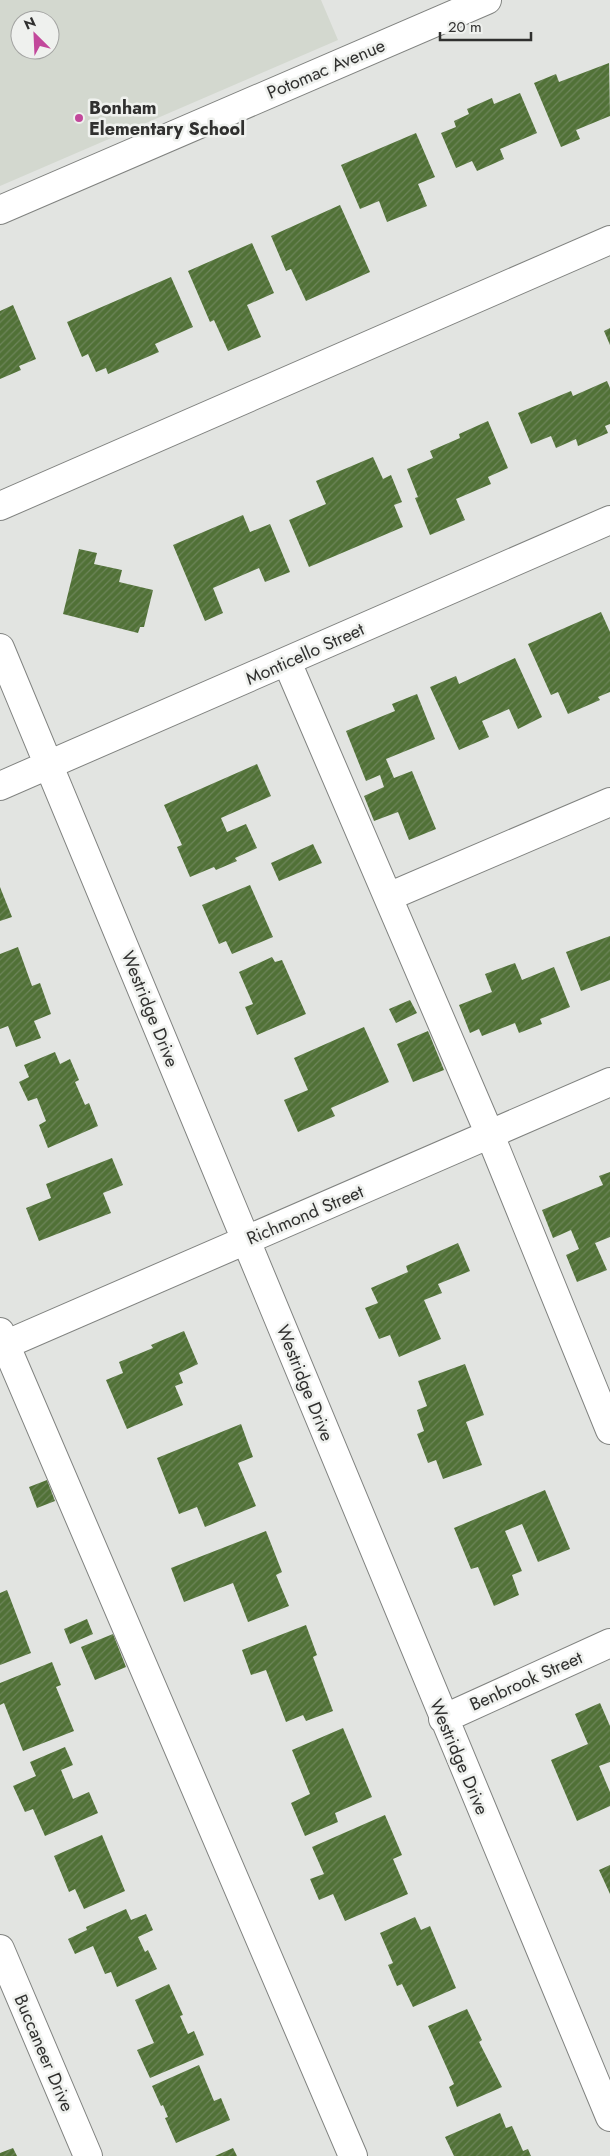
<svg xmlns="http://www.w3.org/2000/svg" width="610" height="2156" viewBox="0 0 610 2156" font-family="Jost,sans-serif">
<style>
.built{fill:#d3d8cf;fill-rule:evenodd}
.building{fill:url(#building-hatch)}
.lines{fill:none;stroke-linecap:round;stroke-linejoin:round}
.minor-casing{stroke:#818380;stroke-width:30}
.minor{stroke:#fff;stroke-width:28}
.poi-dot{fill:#c2489b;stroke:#eff1ee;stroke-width:2}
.labels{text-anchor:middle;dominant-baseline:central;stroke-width:5;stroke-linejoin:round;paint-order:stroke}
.street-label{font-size:18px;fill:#30302f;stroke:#eff1ee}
.poi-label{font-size:18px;font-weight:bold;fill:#30302f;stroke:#eff1ee;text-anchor:start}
</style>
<defs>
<pattern id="building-hatch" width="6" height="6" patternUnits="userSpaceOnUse" patternTransform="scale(1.25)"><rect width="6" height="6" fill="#517137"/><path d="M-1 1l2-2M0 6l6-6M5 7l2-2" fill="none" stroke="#6d855a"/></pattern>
</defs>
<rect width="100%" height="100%" fill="#e2e4e1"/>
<path class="built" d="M0 0H321L338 40 0 186ZM20 20H50V50H20Z"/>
<path class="building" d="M609 63 610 116 576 130 580 139 561 147 534 83 556 74 559 82Z
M520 93 537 133 500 149 504 159 477 171 472 161 456 168 441 133 456 127 454 121 469 114 467 109 492 98 494 104Z
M416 133 435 177 418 184 427 206 387 222 379 201 360 209 341 165Z
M340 205 370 272 306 301 291 269 286 271 271 236Z
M252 243 274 293 247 305 261 337 228 351 214 320 210 322 188 271Z
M171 277 193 327 155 344 159 352 108 374 106 368 96 372 88 354 82 357 67 322Z
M13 305 36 359 19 366 21 370 0 379V311Z
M610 328V345L604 331Z
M607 381 610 388V424L605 426 608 433 578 446 576 439 556 448 551 436 531 444 518 413 571 391 573 396Z
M488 421 508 468 488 477 491 484 456 499 465 520 430 535 415 498 418 497 407 469 433 458 430 451 460 438 459 434Z
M373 457 383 479 391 475 402 502 394 505 403 527 309 567 289 520 326 504 316 481Z
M243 515 250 532 270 524 290 572 265 582 259 568 213 588 223 613 205 621 173 545Z
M79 549 97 553 94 564 122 570 119 582 153 590 144 627H140L138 633 63 614Z
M601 612 610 632V692L598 697 600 700 568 714 558 692 551 695 528 644Z
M515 658 542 717 518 729 509 709 482 721 489 737 459 750 430 687 456 676 459 684Z
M417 694 435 739 386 759 394 778 412 771 436 829 409 840 398 812 374 821 364 796 384 787 380 775 366 781 346 731 395 711 392 704Z
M257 764 271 796 221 818 227 832 246 824 257 848 235 858 237 861 216 870 214 867 190 877 177 847 182 845 164 805Z
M313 844 322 863 279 881 271 863Z
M250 885 273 937 232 954 226 941 219 944 202 905Z
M0 887 12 917 0 921Z
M610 936V980L581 991 566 952Z
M18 947 32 986 40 983 51 1014 34 1021 41 1038 16 1047 8 1026 0 1029V954Z
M272 957 275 962 282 960 306 1014 257 1035 245 1007 253 1004 239 972Z
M515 963 522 980 554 967 570 1007 540 1019 542 1024 519 1033 515 1023 482 1036 479 1029 470 1033 459 1005 492 992 485 974Z
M410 1000 417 1013 396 1023 389 1009Z
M364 1027 389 1082 331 1108 335 1116 298 1132 284 1100 308 1090 294 1058Z
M428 1031 444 1070 413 1082 397 1044Z
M55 1052 60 1064 70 1059 79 1080 75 1082 85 1105 89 1103 98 1126 48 1148 39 1125 46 1121 37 1098 28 1101 19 1082 29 1077 24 1065Z
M112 1158 123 1185 103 1193 111 1213 39 1241 26 1208 51 1198 46 1184Z
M610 1172V1237L595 1243 607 1270 577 1282 566 1255 579 1249 571 1230 553 1238 542 1210 603 1185 599 1176Z
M458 1243 470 1271 438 1284 442 1293 424 1300 441 1339 399 1357 390 1335 379 1339 365 1308 378 1303 371 1288 408 1272 406 1266Z
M184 1331 198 1364 179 1373 183 1383 175 1386 183 1405 127 1429 106 1380 123 1373 119 1362 153 1348 151 1345Z
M465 1364 484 1415 466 1422 482 1465 443 1479 436 1460 428 1463 417 1434 424 1431 417 1410 427 1406 418 1381Z
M241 1424 253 1457 238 1463 256 1506 205 1527 197 1507 179 1514 157 1458Z
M47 1480 55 1501 37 1508 29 1487Z
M545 1490 570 1549 538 1562 522 1524 505 1531 522 1571 512 1575 519 1595 494 1606 478 1567 471 1569 454 1528Z
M266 1531 282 1572 276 1575 289 1606 248 1622 233 1583 184 1602 171 1568Z
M7 1590 31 1653 0 1665V1593Z
M87 1619 93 1634 70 1644 64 1629Z
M306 1625 317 1655 313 1657 333 1711 306 1721 303 1715 286 1722 266 1670 251 1675 242 1650Z
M113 1634 126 1667 95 1680 81 1647Z
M52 1662 61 1685 56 1687 74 1731 23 1751 4 1703 0 1705V1683Z
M600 1703 610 1726V1762L599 1766 610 1792V1806L577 1821 551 1760 588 1744 575 1714Z
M343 1728 372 1797 335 1813 338 1822 305 1836 291 1803 310 1794 292 1750Z
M65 1747 73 1765 61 1770 73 1799 89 1792 98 1813 45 1836 33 1809 25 1812 13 1786 36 1776 30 1762Z
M385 1815 402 1855 393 1859 408 1894 345 1921 333 1894 319 1900 310 1879 324 1874 312 1847Z
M102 1835 125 1891 84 1909 75 1889 69 1892 54 1856Z
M610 1865V1894L599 1870Z
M126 1909 131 1920 146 1914 153 1930 138 1937 145 1952 148 1950 157 1969 117 1987 111 1972 105 1974 93 1946 75 1954 68 1939 87 1930 86 1927Z
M415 1917 421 1930 430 1926 456 1988 413 2007 402 1984 397 1986 388 1965 393 1963 380 1933Z
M169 1984 183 2015 180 2016 188 2034 194 2031 204 2055 150 2078 137 2050 154 2043 135 2000Z
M467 2009 482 2040 479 2042 502 2087 457 2107 449 2087 454 2084 428 2026Z
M199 2065 214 2101 221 2098 230 2120 176 2143 165 2118 168 2117 163 2105 161 2106 152 2086Z
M500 2113 506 2128 512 2126 523 2151 528 2149 531 2156H454L445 2137Z
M13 2148 17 2156H0V2153Z
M233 2148 237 2156H215Z"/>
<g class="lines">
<defs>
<path id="minor" d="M0 210 487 0
M0 506 610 240
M0 648 610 2117
M287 662 490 1135 610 1430
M0 786 610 520
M388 897 610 802
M0 1332 353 2156
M0 1347 610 1082
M443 1719 610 1643
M0 1949 88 2156"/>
</defs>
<use href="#minor" class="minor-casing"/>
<use href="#minor" class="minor"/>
</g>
<circle class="poi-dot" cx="79" cy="118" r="5"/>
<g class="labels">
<g class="street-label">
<text transform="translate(326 69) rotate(-23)">Potomac Avenue</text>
<text transform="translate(305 654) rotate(-24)">Monticello Street</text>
<text transform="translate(150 1009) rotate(68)">Westridge Drive</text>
<text transform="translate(305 1215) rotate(-23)">Richmond Street</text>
<text transform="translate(305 1383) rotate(68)">Westridge Drive</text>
<text transform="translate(526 1681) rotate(-24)">Benbrook Street</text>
<text transform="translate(459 1757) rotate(67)">Westridge Drive</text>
<text transform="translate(44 2053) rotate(67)">Buccaneer Drive</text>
</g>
<g class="poi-label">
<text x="89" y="108">Bonham<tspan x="89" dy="21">Elementary School</tspan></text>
</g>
</g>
<g transform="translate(35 35) rotate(336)"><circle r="24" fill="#eff1ee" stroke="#a3a4a2"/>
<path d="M0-4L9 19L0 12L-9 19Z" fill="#c2489b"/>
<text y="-8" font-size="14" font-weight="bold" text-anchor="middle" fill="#30302f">N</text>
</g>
<path d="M440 32v8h91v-8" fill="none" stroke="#30302f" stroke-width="2.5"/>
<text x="448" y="32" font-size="15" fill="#30302f" stroke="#eff1ee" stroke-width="4" paint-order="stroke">20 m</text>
</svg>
